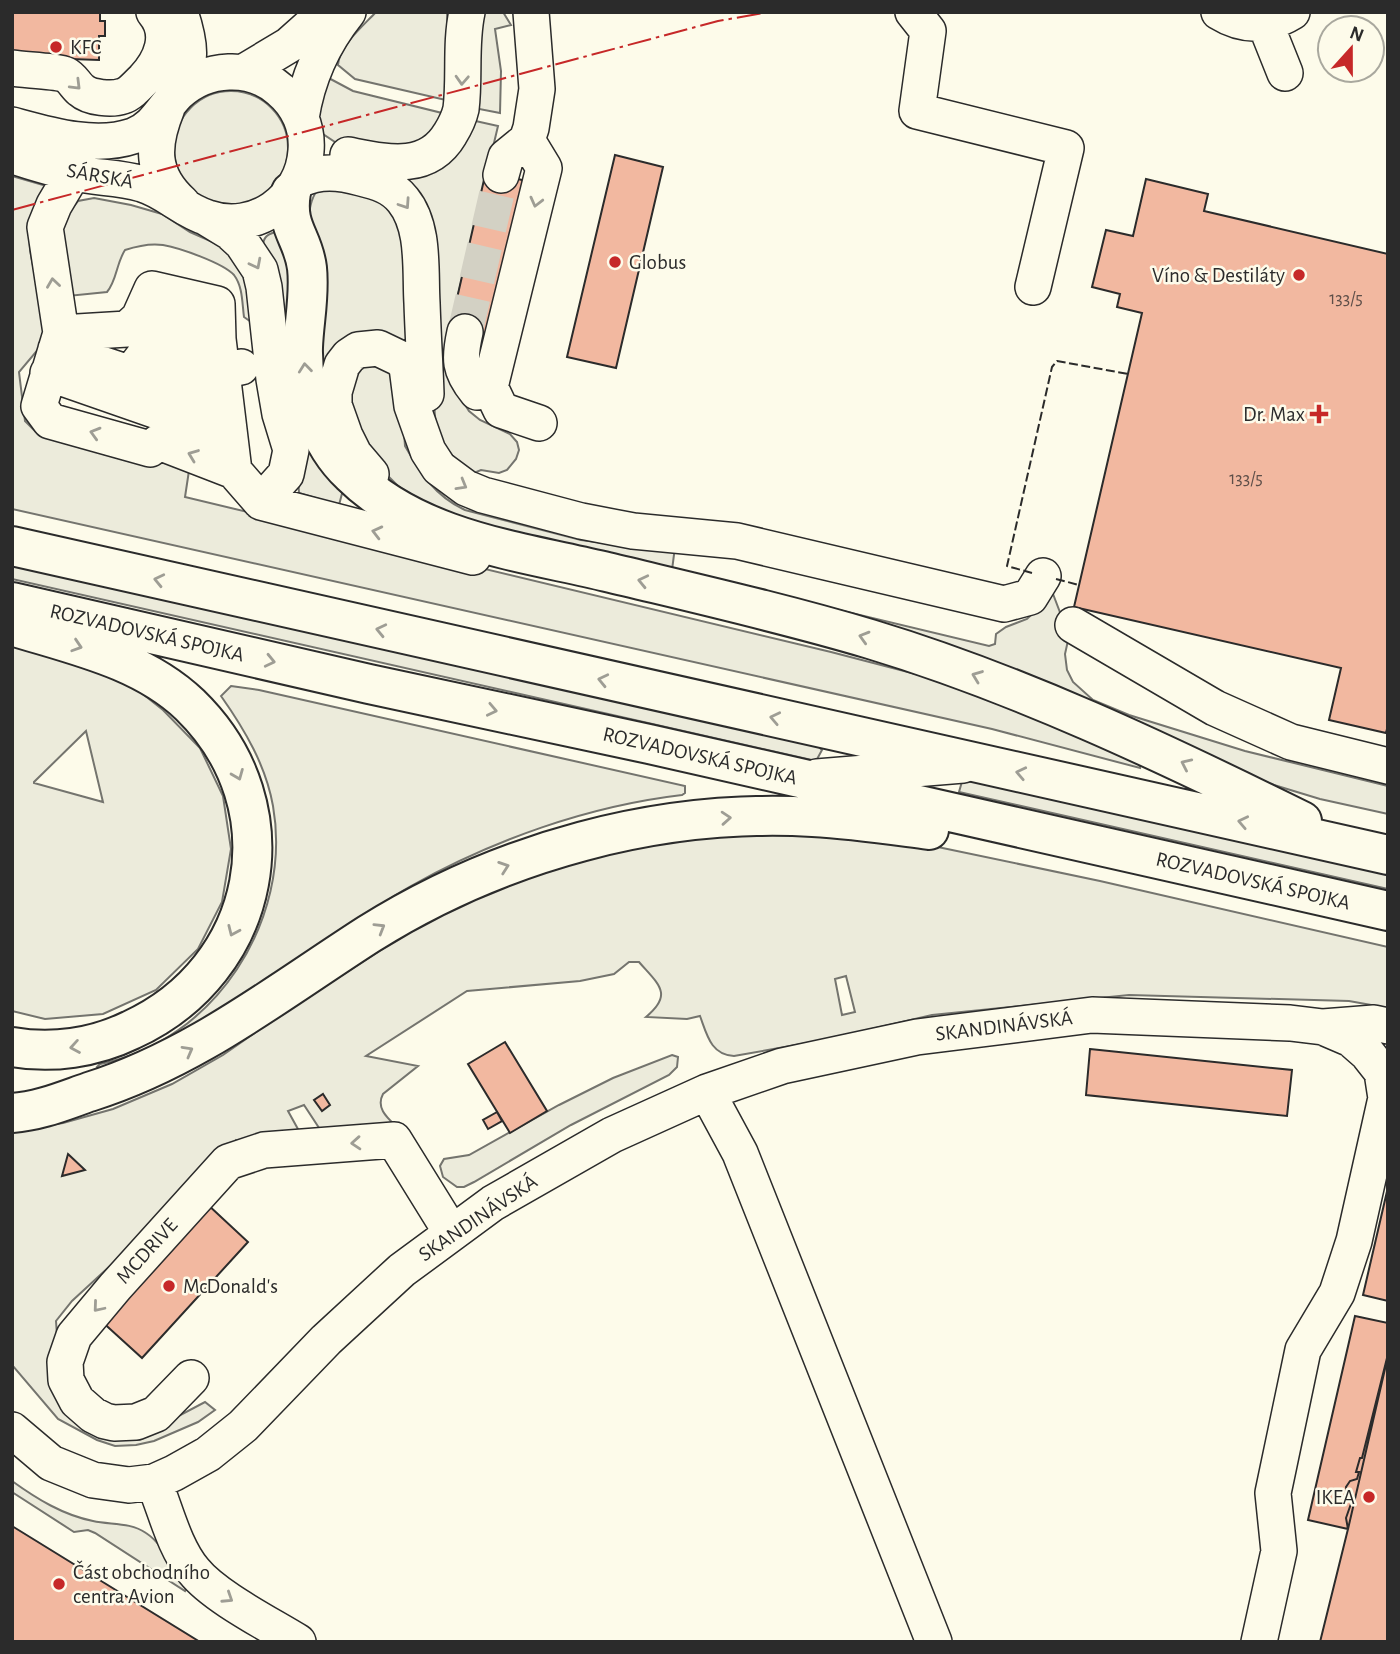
<svg xmlns="http://www.w3.org/2000/svg" width="1400" height="1654" viewBox="0 0 1400 1654" font-family="'Alegreya Sans',sans-serif">
<style>
.green{fill:#ecebdb;stroke:#74746e;stroke-width:2;fill-rule:evenodd}
.building{fill:#f2b8a0;stroke:#2b2b2b;stroke-width:2}
.lines{fill:none;stroke-linecap:round;stroke-linejoin:round}
.minor-tunnel{stroke:#d3d1c4;stroke-width:35;stroke-dasharray:35 18;stroke-linecap:butt}
.minor-casing{stroke:#2b2b2b;stroke-width:38}
.highway-casing{stroke:#2b2b2b;stroke-width:42}
.minor{stroke:#fdfbea;stroke-width:35}
.highway{stroke:#fdfbea;stroke-width:38}
.fence{stroke:#2b2b2b;stroke-width:2;stroke-dasharray:9 3.5;stroke-linecap:butt}
.power{stroke:#c62828;stroke-width:2;stroke-dasharray:24 5 3.5 5;stroke-linecap:butt}
.oneway{stroke:#9e9d94}
.poi-dot{fill:#c62828;stroke:#fdfbea;stroke-width:2.5}
.labels{text-anchor:middle;dominant-baseline:central;stroke-width:5;stroke-linejoin:round;paint-order:stroke}
.number-label{font-size:18px;fill:#5d4e48}
.poi-label{font-size:21px;fill:#2b2b2b;stroke:#fdfbea;text-anchor:start}
.street-label{font-size:21px;fill:#2b2b2b;stroke:#fdfbea}
</style>
<rect width="100%" height="100%" fill="#fdfbea"/>
<path class="green" d="M376 12H447L450 101 355 79 338 65C339 46 363 26 376 12Z
M480 12H503L511 25 495 29 501 71 500 113 474 108Z
M323 75 353 91 446 114 426 144H338L323 134 318 124Z
M174 148a57 57 0 1 1 114 0a57 57 0 1 1-114 0Z
M471 120 498 126 450 329 451 382 469 411 480 420 510 434 517 442 519 450 516 459 507 470 499 473 481 470 474 473C459 464 445 450 439 433 430 411 438 386 434 364 425 303 408 239 395 178Z
M12 176 50 187 29 222 30 250 46 333 41 346 19 372 25 421 37 433 190 464 185 497 831 652 981 691 1139 757 1140 768 992 729 12 509Z
M318 189 377 191 403 219 416 351 388 337 324 402 307 230C309 215 309 201 318 189Z
M94 198 131 205 162 214 190 232 224 247 245 270 251 322 244 317C242 303 243 287 234 275 223 263 180 248 163 245 150 243 137 246 125 250 116 264 117 280 107 292L68 296 59 237 64 218 78 201Z
M275 232 281 234 344 486 339 505 299 493 298 478 263 247C263 238 266 235 275 232Z
M375 361 400 376 405 446C421 474 435 496 465 510L581 540 612 544 675 547 672 570 989 646 995 644 996 634 1006 627 1027 619 1053 594 1069 636 1065 654 1067 670 1073 682 1093 700 1129 715 1245 751 1388 786V814L1320 799 1274 785 1163 741 459 524 398 486 376 464 354 434 347 390 352 377 363 366Z
M12 565 818 746 822 750 816 761 12 579Z
M12 644 120 676 163 710 200 748 223 796 231 849 222 902 198 949 156 990 103 1014 45 1019 12 1011ZM86 731 103 802 34 783V782Z
M231 686 259 690 685 786V793L682 795C588 806 493 840 411 886 357 916 309 958 256 990 206 1021 154 1047 100 1070L97 1067 100 1064C214 1042 293 920 273 806 266 766 245 730 221 696Z
M963 778 1388 874V889L959 792Z
M753 829 933 846 1100 881 1388 947V1008L1349 1001 1129 995 932 1015 824 1040 734 1056C711 1055 707 1035 700 1016L687 1019 646 1017C674 994 658 984 639 962H629L614 974 580 981 467 991 366 1056 418 1066 383 1094C375 1109 389 1119 399 1129L325 1137 304 1105 288 1111 304 1140 246 1148 236 1140 161 1219 72 1301 56 1321 58 1350 69 1401 173 1419 205 1402 215 1410 198 1422 154 1441 136 1445 115 1446 97 1440 58 1419 12 1365V1131L63 1123 113 1109 172 1084 223 1055 276 1018 421 924 516 877 575 856ZM846 976 855 1012 842 1015 835 979Z
M672 1055 678 1057 677 1067 669 1075 571 1125 474 1182 464 1187H457L443 1177 440 1166 444 1159 469 1155 559 1105 613 1078Z
M12 1481C37 1499 63 1515 93 1521 111 1525 130 1522 146 1533 166 1546 172 1571 186 1589L185 1591 95 1533 88 1530 74 1532 12 1492Z"/>
<path class="building" d="M12 12H100V21H105V36H99V60L12 57Z
M615 155 663 167 616 368 567 357Z
M486 171 526 181 490 338 450 329Z
M1146 179 1208 194 1204 211 1388 254V725L1386 733 1329 720 1341 668 1074 607 1142 313 1117 307 1120 294 1092 287 1106 230 1133 236Z
M505 1042 547 1111 510 1133 468 1064Z
M1090 1049 1292 1070 1287 1116 1086 1095Z
M323 1094 330 1105 322 1111 314 1100Z
M497 1112 502 1121 488 1129 483 1120Z
M68 1154 85 1170 62 1176Z
M1388 1187V1301L1363 1295Z
M206 1203 248 1242 142 1358 99 1319Z
M1355 1316 1388 1323V1356L1348 1529 1308 1520Z
M1388 1354V1642H1320L1348 1529 1346 1518 1353 1498 1347 1494 1346 1487 1350 1481 1357 1479 1359 1472H1356L1360 1458H1362Z
M12 1526 200 1642H12Z"/>
<g class="lines">
<path class="minor-tunnel" d="M465 332 501 175"/>
<defs>
<path id="minor" d="M913 12 928 31 917 111 1066 148 1033 287
M1219 12C1243 27 1268 27 1292 12
M1265 23 1285 73
M12 68C23 70 58 71 66 75 72 78 76 86 81 90 90 98 112 100 123 96 130 94 138 85 144 79 161 61 173 34 154 12
M244 72 289 45 326 12
M176 95C192 61 192 48 180 12
M167 108C152 145 150 174 182 203
M301 118C307 79 323 43 348 12
M12 125C49 135 95 149 133 136 155 128 163 108 178 93 206 67 251 64 280 90 298 105 308 127 306 151 303 200 254 234 208 218 184 211 166 191 142 184 120 177 96 178 74 173 53 169 33 162 12 156
M527 140 544 168 490 387 501 410 539 423
M348 155C385 162 427 173 450 134 455 126 459 118 461 109 465 77 460 44 467 12
M73 173 54 205 45 227 61 333 39 406 50 421 150 449 159 442
M501 175 506 157 527 140 531 128 537 89 531 12
M299 180C320 170 339 172 361 178 377 182 392 186 403 200 425 227 420 270 422 303 423 334 425 364 426 394
M207 218 230 232 242 243 260 270 264 287 274 379 280 414 291 450 286 474 261 502
M139 318 218 339
M465 332C459 359 459 370 477 392L490 387
M61 333 127 329 139 318 152 289 217 304 218 339 234 471
M56 349 226 405
M48 373 229 436
M122 397 130 374 150 348 222 371 241 367
M159 442 234 471 261 502 473 557
M371 474 354 454 345 436 334 405V392L342 365 349 356 358 350 378 348 401 359 407 367 412 406 428 451 439 468 466 488 483 495 581 521 633 531 737 541 1004 604 1030 597 1043 576
M1073 625 1215 708 1291 742 1388 766
M817 777 963 765
M1323 1027 1374 1023 1388 1026
M707 1092 740 1153 934 1642
M191 1378 156 1414 136 1422 114 1423 105 1421 93 1415 77 1401 66 1380 65 1362 74 1336 115 1287 228 1162 264 1150 394 1140 451 1232
M12 1430 51 1463 93 1480 129 1485 154 1482 174 1473 208 1454 243 1426 326 1340 402 1270 493 1203 612 1135 707 1092 782 1066 917 1037 1092 1015 1290 1023 1323 1027 1351 1039 1367 1053 1382 1072 1386 1098 1354 1241 1337 1293 1303 1350 1273 1493 1279 1551 1259 1642
M154 1482C166 1511 174 1547 194 1571 215 1597 269 1624 298 1642"/>
<path id="highway" d="M291 192C285 229 303 236 307 268 310 295 304 321 303 347 302 392 318 443 351 474 418 540 519 551 607 572 694 593 783 613 870 639 1019 684 1162 752 1302 821
M12 546 1388 855
M12 602 369 684 649 744 1388 911
M12 626C73 645 142 659 190 705 295 807 262 970 131 1030 94 1048 52 1054 12 1047
M12 1113C40 1111 63 1101 89 1092 194 1059 277 993 369 934 500 852 659 808 813 817 852 819 891 825 929 830"/>
</defs>
<use href="#minor" class="minor-casing"/>
<use href="#highway" class="highway-casing"/>
<use href="#minor" class="minor"/>
<use href="#highway" class="highway"/>
<path class="fence" d="M1032 573 1007 566 1052 367 1057 361 1128 374
M1056 579 1079 585"/>
<path class="power" d="M12 210 718 21 769 12"/>
</g>
<defs><path id="oneway-chevron" d="M-2-3.5L2.5 0L-2 3.5" fill="none" stroke-width="1.6" stroke-linecap="round" stroke-linejoin="round" transform="scale(1.75)"/></defs>
<g class="oneway">
<use href="#oneway-chevron" transform="translate(462 80) rotate(93)"/>
<use href="#oneway-chevron" transform="translate(76 85) rotate(45)"/>
<use href="#oneway-chevron" transform="translate(536 202) rotate(104)"/>
<use href="#oneway-chevron" transform="translate(405 204) rotate(56)"/>
<use href="#oneway-chevron" transform="translate(256 264) rotate(63)"/>
<use href="#oneway-chevron" transform="translate(53 283) rotate(-98)"/>
<use href="#oneway-chevron" transform="translate(305 368) rotate(-96)"/>
<use href="#oneway-chevron" transform="translate(95 433) rotate(-164)"/>
<use href="#oneway-chevron" transform="translate(193 455) rotate(-159)"/>
<use href="#oneway-chevron" transform="translate(462 485) rotate(30)"/>
<use href="#oneway-chevron" transform="translate(377 532) rotate(-166)"/>
<use href="#oneway-chevron" transform="translate(159 580) rotate(-167)"/>
<use href="#oneway-chevron" transform="translate(643 581) rotate(-167)"/>
<use href="#oneway-chevron" transform="translate(381 630) rotate(-167)"/>
<use href="#oneway-chevron" transform="translate(864 637) rotate(-164)"/>
<use href="#oneway-chevron" transform="translate(77 646) rotate(18)"/>
<use href="#oneway-chevron" transform="translate(270 661) rotate(13)"/>
<use href="#oneway-chevron" transform="translate(977 676) rotate(-159)"/>
<use href="#oneway-chevron" transform="translate(603 680) rotate(-167)"/>
<use href="#oneway-chevron" transform="translate(492 710) rotate(12)"/>
<use href="#oneway-chevron" transform="translate(775 718) rotate(-168)"/>
<use href="#oneway-chevron" transform="translate(1186 764) rotate(-155)"/>
<use href="#oneway-chevron" transform="translate(1021 773) rotate(-168)"/>
<use href="#oneway-chevron" transform="translate(238 775) rotate(68)"/>
<use href="#oneway-chevron" transform="translate(726 818) rotate(-4)"/>
<use href="#oneway-chevron" transform="translate(1243 822) rotate(-168)"/>
<use href="#oneway-chevron" transform="translate(504 867) rotate(-19)"/>
<use href="#oneway-chevron" transform="translate(380 928) rotate(-31)"/>
<use href="#oneway-chevron" transform="translate(233 931) rotate(114)"/>
<use href="#oneway-chevron" transform="translate(75 1047) rotate(170)"/>
<use href="#oneway-chevron" transform="translate(188 1051) rotate(-29)"/>
<use href="#oneway-chevron" transform="translate(356 1143) rotate(176)"/>
<use href="#oneway-chevron" transform="translate(98 1307) rotate(130)"/>
<use href="#oneway-chevron" transform="translate(228 1598) rotate(33)"/>
</g>
<g class="poi-dot">
<circle cx="56" cy="47" r="7"/>
<circle cx="615" cy="262" r="7"/>
<circle cx="1299" cy="275" r="7"/>
<path d="M1315.5 403.5h7v7h7v7h-7v7h-7v-7h-7v-7h7z"/>
<circle cx="169" cy="1286" r="7"/>
<circle cx="1369" cy="1497" r="7"/>
<circle cx="59" cy="1584" r="7"/>
</g>
<g class="labels">
<g class="number-label">
<text x="1346" y="299">133/5</text>
<text x="1246" y="479">133/5</text>
</g>
<g class="poi-label">
<text x="70" y="47">KFC</text>
<text x="629" y="262">Globus</text>
<text x="1285" y="275" text-anchor="end">Víno &amp; Destiláty</text>
<text x="1305" y="414" text-anchor="end">Dr. Max</text>
<text x="183" y="1286">McDonald's</text>
<text x="1355" y="1497" text-anchor="end">IKEA</text>
<text x="73" y="1572">Část obchodního<tspan x="73" dy="24">centra Avion</tspan></text>
</g>
<g class="street-label">
<text transform="translate(100 176) rotate(10)">SÁRSKÁ</text>
<text transform="translate(147 633) rotate(13)">ROZVADOVSKÁ SPOJKA</text>
<text transform="translate(700 756) rotate(13)">ROZVADOVSKÁ SPOJKA</text>
<text transform="translate(1253 881) rotate(13)">ROZVADOVSKÁ SPOJKA</text>
<text transform="translate(1004 1026) rotate(-7)">SKANDINÁVSKÁ</text>
<text transform="translate(478 1218) rotate(-34)">SKANDINÁVSKÁ</text>
<text transform="translate(147 1251) rotate(-48)">MCDRIVE</text>
</g>
</g>
<rect width="1400" height="1654" fill="none" stroke="#2b2b2b" stroke-width="28"/>
<g transform="translate(1351 49) rotate(21)"><circle r="33" fill="#fdfbea" stroke="#a9a89e" stroke-width="2"/>
<path d="M0-5L12 26L0 18L-12 26Z" fill="#c62828"/>
<text y="-10" font-size="19" font-weight="bold" text-anchor="middle" fill="#2b2b2b">N</text>
</g>
</svg>
